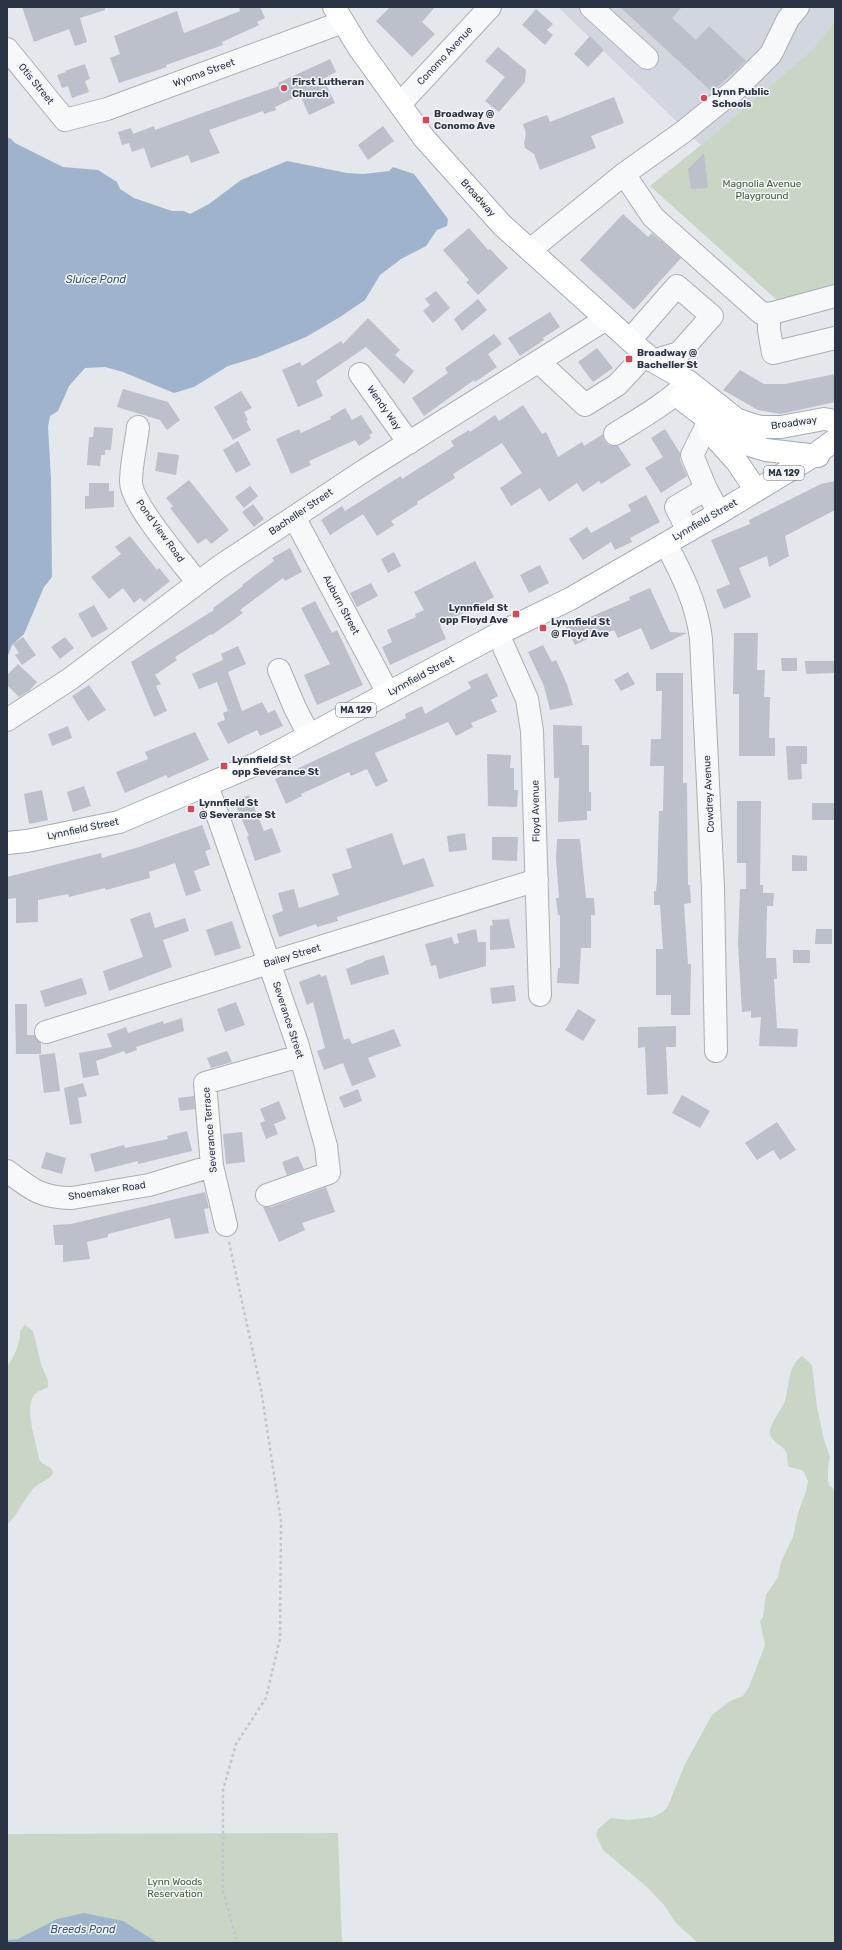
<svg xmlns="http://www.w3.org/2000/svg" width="842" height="1950" viewBox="0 0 842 1950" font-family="Rubik,sans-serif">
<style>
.built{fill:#d2d6de}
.green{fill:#c9d6c5}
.water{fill:#9fb4cc}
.building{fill:#bbc0ca}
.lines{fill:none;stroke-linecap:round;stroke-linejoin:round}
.minor-casing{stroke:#a9aeb7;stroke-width:24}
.major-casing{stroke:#a3abb8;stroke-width:24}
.path{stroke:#c2c5cb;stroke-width:2.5;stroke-dasharray:3 3;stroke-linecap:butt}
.minor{stroke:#f7f8fa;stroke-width:22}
.major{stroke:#fff;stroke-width:22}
.poi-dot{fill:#d1495b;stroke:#f4f6f9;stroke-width:1.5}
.labels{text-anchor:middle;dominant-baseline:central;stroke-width:3;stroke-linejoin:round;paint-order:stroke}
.shield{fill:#f4f6f9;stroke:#676e7b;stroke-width:1}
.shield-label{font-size:9px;font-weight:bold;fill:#2b3445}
.street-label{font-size:10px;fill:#2b3445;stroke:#f4f6f9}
.poi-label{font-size:10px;font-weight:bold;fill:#2b3445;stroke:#f4f6f9;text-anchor:start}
.park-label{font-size:10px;fill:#3f6138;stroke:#f4f6f9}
.water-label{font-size:11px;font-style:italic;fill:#34527a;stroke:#f4f6f9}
</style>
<rect width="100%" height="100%" fill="#e4e7ec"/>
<path class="built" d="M558 7H835V21L811 51 701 145Z"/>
<path class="green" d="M835 21V286L778 301 650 186 701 145 811 51Z
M25 1325 33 1331 41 1364 48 1381V1387C44 1389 39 1391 36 1393 22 1406 37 1443 39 1459L42 1463 52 1469 53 1474C48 1481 39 1482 33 1489 23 1501 18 1514 7 1525V1367C14 1357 21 1343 20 1331Z
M802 1356 812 1365 817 1407 824 1440 830 1457 828 1467V1481L830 1486 835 1490V1943H698L676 1923 664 1905 647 1887 603 1850 596 1835 598 1829 611 1818 627 1820 653 1817 663 1812 668 1806 685 1764 712 1715 730 1701 743 1696 749 1687 765 1645 760 1621 763 1617 766 1595 778 1577 781 1562 793 1537 798 1513 806 1491 808 1481 804 1472 802 1470 789 1467C786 1461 789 1456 785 1450 780 1444 772 1442 770 1434 768 1426 782 1409 785 1401 789 1387 788 1364 802 1356Z
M338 1833 342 1943H7V1834Z"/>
<path class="water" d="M7 137 11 139 15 143 63 167 98 170 117 182 120 189 134 198 172 211H184L190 214 209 204 241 180 287 161 347 173 364 174 389 171 393 167 414 174 448 219 447 226 437 230 426 246 401 259 380 275 365 300 340 317 306 337 258 357 228 366 194 387 174 393 123 372 105 367 85 368 69 386 58 411 50 416 48 427 51 479 52 577 44 587 24 634 12 645 7 658Z
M84 1913 123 1921 158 1943H7V1940L18 1939 57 1919Z"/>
<path class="building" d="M22 7H105V10L80 18 87 42 75 46 69 29 34 42Z
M239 7H260L265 18 257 22 259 25 222 42 223 45 166 65 167 67 119 83 110 58 120 54 114 36 177 11 184 33 240 11Z
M390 7H435L422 22 435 34 412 57 376 21Z
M620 7H682L672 18 696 40 709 26 746 61 712 92Z
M536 9 553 24 547 30 553 35 545 45 522 25Z
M590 36 604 50 588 67 574 54Z
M498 47 526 70 525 82 499 112 485 101 505 77 485 61Z
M330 59 336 72 323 79 335 103 309 115 300 95 275 107 276 110 264 114 263 111 209 130 220 153 191 163 188 155 151 168 144 148 132 152 129 143 122 145 118 132 131 128 133 134 154 126 155 130 205 112 279 86 278 83Z
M85 64 90 79 85 81 89 92 72 98 68 86 62 88 57 75 66 72 65 71Z
M614 97 624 123 591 136 596 148 540 170 534 154 525 148 524 143 526 134 523 124 547 115 550 122Z
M383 126 394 141 368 160 358 145Z
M704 153 708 188 691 189 688 169Z
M623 214 648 237 652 233 681 258 634 310 580 260Z
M469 228 488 250 490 249 508 268 478 295 466 282 469 280 443 250Z
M436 291 450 308 433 323 423 311 430 305 425 299Z
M478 299 487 310 462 331 454 319Z
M550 312 560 327 543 338 544 340 520 356 508 338Z
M368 318 400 350 395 355 414 371 404 384 366 347 316 381 323 396 298 407 282 370 300 362 302 366 341 341 343 344Z
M494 334 502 344 488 354 497 367 475 382 474 380 424 416 412 398 448 373 445 368Z
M597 348 613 368 593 382 578 362Z
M740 370 764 384H785L835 374V402L781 414 758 410 723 390Z
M123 389 168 402 180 420 167 430 160 420 117 407Z
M241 391 252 408 244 412 248 420 246 421 251 430 233 440 214 407Z
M523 405 542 434 546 432 558 457 582 442 584 446 603 434 604 440 609 445 618 446 631 465 601 484 599 481 583 492 577 483 549 502 540 488 511 506 500 488 522 473 502 443 453 474 455 478 417 502 418 504 391 521 394 525 377 536 363 514 330 535 321 520 342 506 345 511 401 476 402 479 454 446 451 441 469 430 470 432 495 415 499 421Z
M345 408 352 420 361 415 373 433 369 435 371 438 359 446 355 440 309 461 311 465 291 474 276 439 299 429 301 433 331 419 330 417Z
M94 427 113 428 111 450H105V455H101L100 466 87 465 89 437H93Z
M665 429 680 453V460L687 476 661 493 645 468 663 457 651 438Z
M238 441 251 465 236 473 223 450Z
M158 452 179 455 176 475 155 471Z
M189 480 229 530 211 544 206 538 198 544 170 508 173 506 166 498Z
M835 481V510L785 536 789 556 769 567 767 556 739 568 751 597 724 609 716 590 730 584 711 540 750 524 749 520 821 484Z
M89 483H109V491H114V507L85 509V496H89Z
M250 486 258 496 244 508 235 497Z
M646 495 660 522 630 538 632 542 615 550 611 542 583 560 569 539 587 527 591 533 631 511 628 505Z
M253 504 264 519 254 527 242 512Z
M130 536 157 570 159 568 170 581 144 602 140 598 134 603 123 588 109 599 91 577 121 554 115 547Z
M290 548 302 572 285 581 283 578 240 610 243 613 212 635 211 634 175 657 177 660 155 675 161 684 156 686 167 711 154 717 131 662 214 610 213 608 243 586 242 585 274 561 272 558Z
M394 552 401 566 388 573 381 559Z
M475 561 494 597 440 625 446 639 390 665 382 647 392 642 387 630 416 617 415 614 424 610 414 592Z
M540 565 549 583 529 593 520 575Z
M371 583 378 596 357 607 350 593Z
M650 588 670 632H668L687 633 651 650 641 628 618 638 614 630 607 633 606 630 575 645 566 627 630 600 629 597Z
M315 601 332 633 337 630 363 685 317 705 304 675 330 664 301 608Z
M94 605 108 629 92 638 78 614Z
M734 633H758L757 670H765L764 697H770L769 738H775V756H739V694H733Z
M23 637 36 655 22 665 15 655 19 653 13 644Z
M65 637 74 648 60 659 51 647Z
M543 645 552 662 556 660 567 684 573 705 550 710 544 686 528 652Z
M238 646 246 664 228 672 242 711 262 702 268 713 275 710 283 726 260 736 257 730 228 744 217 723 225 720 223 713 228 711 217 682 199 689 192 674 223 660 221 654Z
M781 658H797V671H782Z
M805 661H835V673L806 674Z
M18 664 37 682 29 691 19 697 7 685V675Z
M628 672 635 684 621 691 614 680Z
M487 673 498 696 491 700 497 712 471 723 473 727 456 736 448 722 375 753 388 781 376 787 367 769 351 776 349 772 301 794 302 796 286 804 275 779 406 718 405 714 422 706 425 714 471 688 468 682Z
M656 673H683V783H687L688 885H690L691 903 684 904 688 964H691L690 1015H671V995H656V949H663L660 905H654V891H656L657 882 659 811H663L664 766H650L651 739H661L662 691H656Z
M89 685 106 710 88 721 72 696Z
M553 725 582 726V745H589V792H591V811H587V820L558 822 559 778H554Z
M68 726 72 738 52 746 48 734Z
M195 732 209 760 168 778 166 775 125 793 116 772 148 759 145 752Z
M786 746H807V764H801L802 779 788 780Z
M487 754 511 755 510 768H514V790H518L517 807 488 806Z
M84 786 91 806 73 812 67 792Z
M42 790 48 820 29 824 24 794Z
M249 795 264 831 272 828 281 852 255 861 247 837 249 836 234 801Z
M737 801H761L760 885H763V893H774L773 906H767L766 958H776L777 979H774L777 1028 798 1029 797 1047 759 1046 761 1017 751 1018V1011L742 1012 738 944 740 889H746V863H737Z
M812 803H835V820H812Z
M202 825 211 849 205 851 210 865 194 871 201 891 186 896 175 863 149 872 150 878 106 890 105 888 69 897 68 894 38 900V922L16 923V898L7 899V877L101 853 102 858 139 847Z
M392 833 403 865 424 858 434 886 337 917 338 921 317 927 316 924 279 937 272 915 283 911 278 893 294 889 299 908 339 895 332 874 352 868 346 849Z
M465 833 467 850 449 852 447 836Z
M492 837H518L517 861 492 860Z
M557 839H580L586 898H594L595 915H591V948H581L579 984 557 983 558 968H560V915H558L556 898H559L556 859Z
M792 855 807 856V871H792Z
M150 912 155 928 185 918 189 931 163 940 172 967 109 991 103 971 143 957 130 919Z
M509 919 515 948 490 950V926L493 925 492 920Z
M232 921 241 948 215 956 206 930Z
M476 929 478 942H486V966L439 979 436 965 431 966 425 944 452 937 454 944 459 943 457 934Z
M816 929H832V944H815Z
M793 950H810V963H793Z
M384 955 389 974 351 985 346 969 364 962V961Z
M320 974 321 977 326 975 344 1040 349 1038 352 1044 394 1029 401 1046 368 1058 376 1077 352 1086 343 1063 324 1070 317 1051 325 1048 313 1002 307 1005 299 982Z
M82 978 87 994 45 1007 40 991Z
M514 985 516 1001 492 1004 490 988Z
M236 1002 245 1025 225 1032 217 1009Z
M15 1004H27V1035H34L41 1043V1054H16Z
M578 1009 596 1020 583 1041 565 1030Z
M182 1018 184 1031 136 1047 137 1050 126 1054 124 1051 96 1061 99 1075 83 1078 79 1053 112 1047 107 1034 126 1027 128 1033 163 1021 164 1024Z
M676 1026V1047H666L668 1094 647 1095 645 1047 638 1048V1027Z
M227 1051 232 1062 211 1068 207 1058Z
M55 1053 60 1091 44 1093 39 1055Z
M83 1083 87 1096 78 1098 82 1123 70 1125 64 1088Z
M358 1089 362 1101 344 1108 339 1097Z
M682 1095 710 1111 700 1128 672 1113Z
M194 1096 195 1109 180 1111 178 1098Z
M279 1101 286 1119 274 1124 278 1134 266 1139 260 1123 265 1121 260 1109Z
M777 1122 796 1150 780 1160 773 1150 757 1160 745 1143Z
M187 1131 192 1151 138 1164V1161L95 1172 90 1154 124 1145 125 1148 168 1139 167 1136Z
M242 1132 245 1162 226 1164 223 1134Z
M46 1152 66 1158 62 1174 41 1168Z
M298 1156 304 1169 287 1175 282 1162Z
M326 1187 335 1212 302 1223 305 1230 279 1242 263 1207H271Z
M205 1192 209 1208 204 1209 209 1233 175 1239 170 1218 108 1234V1237L87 1242 90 1259 63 1262V1245H55L53 1225 71 1224Z"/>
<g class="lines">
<defs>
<path id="minor" d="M591 7 647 58
M7 49 65 120 107 109 343 22
M400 104 490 7
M624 174 653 217 761 313 769 314 835 296
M530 250 624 174 683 132 736 89 771 54 788 19 798 7
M769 314V330L773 353 835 338
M630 340 677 286 712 316 679 353 653 361
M539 362 585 405 617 385 646 354
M360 374 409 443
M138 427C136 445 131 464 131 482 131 504 183 563 198 583
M706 427 692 455 706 489 719 513
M615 434C641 418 667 403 689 382
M294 517 388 693
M688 531 676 507 706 489
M666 544C682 574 697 604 701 639L713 888 716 1051
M498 634 527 699 532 731 540 995
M279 670 295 708 309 735
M7 720 70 679 219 567 365 470 606 319
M207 785 297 1043 326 1146 329 1173 267 1195
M46 1032 537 880
M7 1171C31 1189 41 1198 72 1198L149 1185 212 1166
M226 1225 212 1166 205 1083 300 1056"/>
<path id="major" d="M334 7 359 48 424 138 502 225 653 361 689 382 736 419 750 424 761 427H781L824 419 835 421
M680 398 726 433 746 444 766 450 818 456
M709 431 737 462 756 490
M7 843 27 841 119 822 256 764 498 634 570 599 719 513 813 456 835 440"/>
</defs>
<use href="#minor" class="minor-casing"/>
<use href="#major" class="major-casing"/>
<path class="path" d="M229 1242 261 1389 281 1521 280 1639 266 1698 236 1744 223 1790V1891L236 1938 239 1943"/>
<use href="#minor" class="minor"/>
<use href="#major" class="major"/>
</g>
<g class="poi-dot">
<circle cx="284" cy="88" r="4"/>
<circle cx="704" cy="98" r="4"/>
<rect x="422" y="116" width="8" height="8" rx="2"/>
<rect x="625" y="355" width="8" height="8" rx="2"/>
<rect x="512" y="610" width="8" height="8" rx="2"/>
<rect x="539" y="624" width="8" height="8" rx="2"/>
<rect x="220" y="762" width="8" height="8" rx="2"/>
<rect x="187" y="805" width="8" height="8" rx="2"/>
</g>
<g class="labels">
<g class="shield">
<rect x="764" y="466" width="40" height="14" rx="3"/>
<rect x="336" y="703" width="40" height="14" rx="3"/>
</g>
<g class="shield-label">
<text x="784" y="473">MA 129</text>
<text x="356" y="710">MA 129</text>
</g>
<g class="street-label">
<text transform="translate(445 56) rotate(-47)">Conomo Avenue</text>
<text transform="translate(204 73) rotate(-20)">Wyoma Street</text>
<text transform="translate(36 84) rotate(51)">Otis Street</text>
<text transform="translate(478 198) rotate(48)">Broadway</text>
<text transform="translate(384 408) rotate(55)">Wendy Way</text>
<text transform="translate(794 423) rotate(-8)">Broadway</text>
<text transform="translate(301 512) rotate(-34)">Bacheller Street</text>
<text transform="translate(705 520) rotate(-30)">Lynnfield Street</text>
<text transform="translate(160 531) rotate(54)">Pond View Road</text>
<text transform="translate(341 605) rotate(62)">Auburn Street</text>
<text transform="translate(421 676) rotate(-28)">Lynnfield Street</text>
<text transform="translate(709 794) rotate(-93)">Cowdrey Avenue</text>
<text transform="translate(536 811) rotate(-91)">Floyd Avenue</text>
<text transform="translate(83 829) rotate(-12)">Lynnfield Street</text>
<text transform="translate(292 956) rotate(-17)">Bailey Street</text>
<text transform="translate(288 1020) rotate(72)">Severance Street</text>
<text transform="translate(210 1130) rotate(-95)">Severance Terrace</text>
<text transform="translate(107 1191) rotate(-9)">Shoemaker Road</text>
</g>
<g class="poi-label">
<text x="292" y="82">First Lutheran<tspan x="292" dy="12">Church</tspan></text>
<text x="712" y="92">Lynn Public<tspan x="712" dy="12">Schools</tspan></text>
<text x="434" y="114">Broadway @<tspan x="434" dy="12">Conomo Ave</tspan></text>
<text x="637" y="353">Broadway @<tspan x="637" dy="12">Bacheller St</tspan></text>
<text x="508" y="608" text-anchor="end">Lynnfield St<tspan x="508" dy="12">opp Floyd Ave</tspan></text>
<text x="551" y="622">Lynnfield St<tspan x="551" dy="12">@ Floyd Ave</tspan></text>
<text x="232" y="760">Lynnfield St<tspan x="232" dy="12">opp Severance St</tspan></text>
<text x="199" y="803">Lynnfield St<tspan x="199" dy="12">@ Severance St</tspan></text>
</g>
<g class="park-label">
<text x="762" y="184">Magnolia Avenue<tspan x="762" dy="12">Playground</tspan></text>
<text x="175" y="1882">Lynn Woods<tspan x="175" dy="12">Reservation</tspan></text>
</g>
<g class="water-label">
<text x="96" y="279">Sluice Pond</text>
<text x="83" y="1929">Breeds Pond</text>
</g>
</g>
<rect width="842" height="1950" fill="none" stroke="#2b3445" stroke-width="16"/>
</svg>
